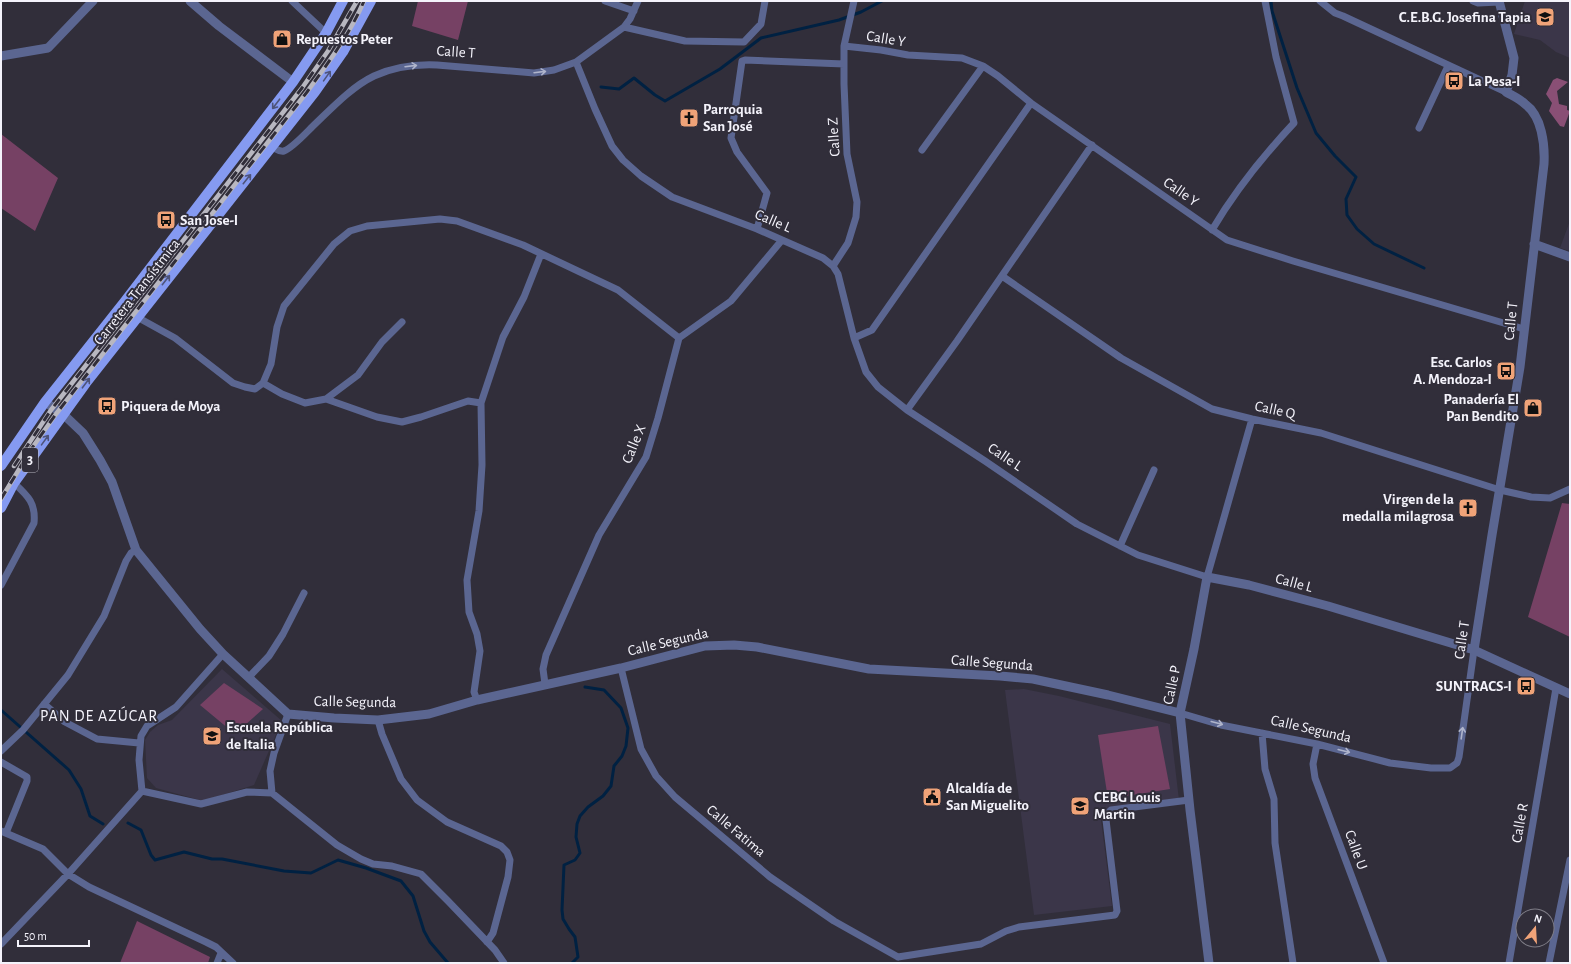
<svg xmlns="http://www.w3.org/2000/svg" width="1571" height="964" viewBox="0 0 1571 964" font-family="'Alegreya Sans',sans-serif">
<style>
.built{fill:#3b3649}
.green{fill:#764164}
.forest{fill:#894f75}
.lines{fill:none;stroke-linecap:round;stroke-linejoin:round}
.stream{stroke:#002142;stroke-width:3}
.minor{stroke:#5b6691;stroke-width:7}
.tertiary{stroke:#5b6691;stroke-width:9}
.primary{stroke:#859af1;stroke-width:10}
.rail-casing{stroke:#b8b7c0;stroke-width:4.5}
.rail{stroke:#312e3a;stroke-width:3;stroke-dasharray:9;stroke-linecap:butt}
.oneway{stroke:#afb4cb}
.oneway2{stroke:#4e547a}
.labels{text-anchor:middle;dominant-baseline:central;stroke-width:4;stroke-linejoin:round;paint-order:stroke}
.shield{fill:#312e3a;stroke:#bab8c1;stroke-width:1}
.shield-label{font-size:14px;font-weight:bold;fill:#f4f3fb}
.poi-label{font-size:15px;font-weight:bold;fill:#f4f3fb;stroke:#312e3a;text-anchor:start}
.street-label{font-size:15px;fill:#f4f3fb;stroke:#312e3a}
.neighbourhood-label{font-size:16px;letter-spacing:1px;fill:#f4f3fb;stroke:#312e3a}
</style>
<rect width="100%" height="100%" fill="#312e3a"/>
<path class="built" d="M1525 1H1570V58L1556 52 1540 40 1514 34Z
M1570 221V251L1560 248Z
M222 669 282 721 254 785 203 801 156 788 147 778 145 740 150 732 158 725 172 720Z
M1024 689 1059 696 1170 724 1179 800 1100 812 1112 906 1034 915 1005 690Z"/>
<path class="green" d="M418 1H468L458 40 412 26Z
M1 134 58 178 35 231 1 208Z
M1562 503 1570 504V637L1528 617Z
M224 683 263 709 235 734 200 705Z
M1158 726 1170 789 1108 799 1098 735Z
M137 921 210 957 208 963H120Z"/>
<path class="forest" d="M1557 78 1568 82 1557 91 1559 104 1567 106V110L1570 111 1564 127 1560 126 1549 111 1552 103 1546 94 1553 80Z"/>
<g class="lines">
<path class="stream" d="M1271 1 1272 11 1297 88 1316 133 1335 156 1356 177 1346 199 1347 215 1357 229 1374 244 1424 268
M601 87 619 89 634 78 655 95 665 101 720 69 761 38 839 20 861 12 882 1
M1 710 69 770 81 789 90 816 103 824
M128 823 141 830 151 855 155 860 184 852 212 859H222L284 871 311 873 338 860 366 868 401 881 413 896 424 931 430 942 448 963
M572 963 578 957 575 937 569 929 563 919 562 910 564 865 575 860 580 853 576 837 577 824 580 816 588 807 603 796 611 786 614 766 622 756 626 746 628 728 621 708 604 690 585 687"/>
<path class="minor" d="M292 1 326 33
M605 1 634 11
M1320 1 1335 13 1343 16 1506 92
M1473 1 1478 3 1499 2
M624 27 685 41 744 42 761 24 765 1
M844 46 881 50 908 55 962 58 983 66 998 76 1031 103 1227 240 1293 261 1524 329
M576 62 595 109 612 146 623 160 641 176 672 197 757 229 823 258 833 266 838 274 854 338 866 372 878 387 907 410 985 461 1077 524 1138 555 1207 577 1252 419
M1419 128 1448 66
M272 147C276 149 279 152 284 151 292 148 305 134 312 127 330 110 351 87 374 76 394 67 415 64 437 65L534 73 554 70 576 62 624 27 630 19 638 1
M922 150 983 66
M757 229 767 193 737 152 731 138 742 61 745 60 844 64
M1212 230C1235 191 1263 156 1294 123L1276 57 1265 1
M833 266 848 243 856 217 857 202 847 154 844 84V46L854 1
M1002 276 1121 358 1212 409 1252 419 1321 433 1500 490 1531 497 1550 498 1570 489
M137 317 175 338 233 383 245 387 255 389 263 383 271 364 277 327 284 306 334 244 350 231 367 226 440 219 457 221 523 245 618 290 679 338
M854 338 872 330 1031 103
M263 383 282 394 305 403 326 399 358 375 382 342 402 322
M326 399 377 417 402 422 421 417 468 401 481 403
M907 410 957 341 1092 145
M1120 546 1154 470
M1 585 34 523C36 503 28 496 14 483
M621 668 641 749 656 776 675 797 770 877 834 921 898 957
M249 677 269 656 283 634 304 593
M545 684 543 669 546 655 599 535 646 457 658 418 679 338 731 301 782 240
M477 700 474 692 480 651 477 634 469 612 467 580 479 511 482 465 481 403 503 337 524 297 541 254
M44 704 65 722 97 739 139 743
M1180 713 1221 725 1317 744 1390 763 1431 768H1450L1457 763 1459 757 1474 650
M378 720 382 734 401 779 417 800 447 822 501 846 507 852 510 860 508 877 493 933 487 942
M1262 733 1265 769 1274 799 1275 843 1293 963
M1317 744 1313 764 1315 778 1384 963
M1 751 23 730 68 675 104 616 126 561 131 553 136 550
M1 762 27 777V781L6 833
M142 791 201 804 247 792 272 793 337 845 361 859 373 864 392 866 421 874 448 901 495 950 504 963
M142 791 139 760 141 736 147 726 176 707 223 654
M272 793 270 771 274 753 288 714
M1 831 43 849 68 874 89 887 206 942 216 947 233 963
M1 944 68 874 142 791
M898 957 981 944 1006 931 1019 927 1115 915 1117 911 1106 820 1107 814 1111 810 1189 800
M217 963 221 953
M1509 963 1556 688
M1549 963 1570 860"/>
<path class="tertiary" d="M190 1 219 26 293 82
M1 56 48 48 93 1
M1534 244 1570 257
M45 402 63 414 83 433 100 460 112 482 136 550 200 629 223 654 288 714 334 718 378 720 429 714 477 700 621 668 705 646 734 645 757 647 869 669 1000 676 1033 679 1108 695 1180 713
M1474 650 1492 535 1520 367 1544 164C1545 145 1542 116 1525 104 1520 99 1513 96 1506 92L1512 75 1514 58 1499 1
M1209 963 1190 810 1180 713 1194 649 1207 577 1249 585 1328 606 1474 650 1570 694"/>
<path class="primary" d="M1 466 45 402 125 301 293 82 326 33 343 1
M1 508 14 483 86 383 315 92 343 52 371 1"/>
<defs>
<path id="rail" d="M14 466 51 410 302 88 328 51 357 1
M1 499 32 448 56 414 307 92C328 63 350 34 364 1"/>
</defs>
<use href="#rail" class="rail-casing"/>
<use href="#rail" class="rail"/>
</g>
<defs><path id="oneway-shaft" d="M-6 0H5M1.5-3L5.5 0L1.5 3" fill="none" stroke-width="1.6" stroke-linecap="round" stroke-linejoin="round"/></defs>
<g class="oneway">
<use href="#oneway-shaft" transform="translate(411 66) rotate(-7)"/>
<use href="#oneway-shaft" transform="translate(540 72) rotate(-7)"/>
<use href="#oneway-shaft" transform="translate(1217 723) rotate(15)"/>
<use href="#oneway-shaft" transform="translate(1462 733) rotate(-82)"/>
<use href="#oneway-shaft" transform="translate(1344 751) rotate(14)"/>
</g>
<g class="oneway2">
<use href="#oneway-shaft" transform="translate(327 76) rotate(-55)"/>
<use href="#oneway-shaft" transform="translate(276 104) rotate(127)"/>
<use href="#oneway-shaft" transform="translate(247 179) rotate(-51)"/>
<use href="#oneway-shaft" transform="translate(166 280) rotate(-52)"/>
<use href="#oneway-shaft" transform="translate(86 383) rotate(-53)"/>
<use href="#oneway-shaft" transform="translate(45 440) rotate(-54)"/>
</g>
<defs>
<symbol id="school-square" viewBox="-11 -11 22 22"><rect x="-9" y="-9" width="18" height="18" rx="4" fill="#f0a378" stroke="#312e3a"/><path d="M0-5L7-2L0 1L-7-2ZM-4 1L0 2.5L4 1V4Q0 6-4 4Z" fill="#111"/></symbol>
<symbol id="shop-square" viewBox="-11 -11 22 22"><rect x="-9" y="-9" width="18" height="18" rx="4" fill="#f0a378" stroke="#312e3a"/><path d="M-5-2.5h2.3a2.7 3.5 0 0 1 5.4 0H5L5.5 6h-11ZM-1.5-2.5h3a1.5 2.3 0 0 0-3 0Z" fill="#111"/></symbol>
<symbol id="bus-square" viewBox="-11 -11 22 22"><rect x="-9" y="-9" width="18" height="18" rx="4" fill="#f0a378" stroke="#312e3a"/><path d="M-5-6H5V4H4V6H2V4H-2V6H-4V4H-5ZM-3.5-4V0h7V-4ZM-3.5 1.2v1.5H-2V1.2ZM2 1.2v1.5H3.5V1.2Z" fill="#111"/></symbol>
<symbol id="church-square" viewBox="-11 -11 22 22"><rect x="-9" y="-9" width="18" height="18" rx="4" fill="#f0a378" stroke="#312e3a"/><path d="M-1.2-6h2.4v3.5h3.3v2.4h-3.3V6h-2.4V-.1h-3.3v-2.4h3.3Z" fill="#111"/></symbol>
<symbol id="civic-square" viewBox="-11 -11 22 22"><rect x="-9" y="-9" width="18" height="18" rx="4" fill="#f0a378" stroke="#312e3a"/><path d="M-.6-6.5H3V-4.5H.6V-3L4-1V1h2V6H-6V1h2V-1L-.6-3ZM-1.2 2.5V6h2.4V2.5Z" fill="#111"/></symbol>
</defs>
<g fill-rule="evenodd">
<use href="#school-square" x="1534" y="6" width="22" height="22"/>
<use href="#shop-square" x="271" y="28" width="22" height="22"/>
<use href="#bus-square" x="1443" y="70" width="22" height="22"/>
<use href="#church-square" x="678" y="107" width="22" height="22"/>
<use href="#bus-square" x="155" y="209" width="22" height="22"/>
<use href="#bus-square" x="1495" y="360" width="22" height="22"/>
<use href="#bus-square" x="96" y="395" width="22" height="22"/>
<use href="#shop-square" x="1522" y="397" width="22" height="22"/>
<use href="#church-square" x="1457" y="497" width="22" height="22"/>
<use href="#bus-square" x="1515" y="675" width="22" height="22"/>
<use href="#school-square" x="201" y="725" width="22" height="22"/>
<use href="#civic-square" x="921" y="786" width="22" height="22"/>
<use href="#school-square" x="1069" y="795" width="22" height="22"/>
</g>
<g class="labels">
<rect class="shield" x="22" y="448" width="16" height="24" rx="3"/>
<g class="shield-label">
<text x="30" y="460">3</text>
</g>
<g class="poi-label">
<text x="1531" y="17" text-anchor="end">C.E.B.G. Josefina Tapia</text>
<text x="296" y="39">Repuestos Peter</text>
<text x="1468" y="81">La Pesa-I</text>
<text x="703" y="109">Parroquia<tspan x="703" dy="17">San José</tspan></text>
<text x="180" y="220">San Jose-I</text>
<text x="1492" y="362" text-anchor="end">Esc. Carlos<tspan x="1492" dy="17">A. Mendoza-I</tspan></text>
<text x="1519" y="399" text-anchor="end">Panadería El<tspan x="1519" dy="17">Pan Bendito</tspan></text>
<text x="121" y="406">Piquera de Moya</text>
<text x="1454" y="499" text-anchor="end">Virgen de la<tspan x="1454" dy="17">medalla milagrosa</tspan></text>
<text x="1512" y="686" text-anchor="end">SUNTRACS-I</text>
<text x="226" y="727">Escuela República<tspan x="226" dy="17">de Italia</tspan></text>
<text x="946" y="788">Alcaldía de<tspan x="946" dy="17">San Miguelito</tspan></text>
<text x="1094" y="797">CEBG Louis<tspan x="1094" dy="17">Martin</tspan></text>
</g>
<g class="street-label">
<text transform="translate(886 39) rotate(9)">Calle Y</text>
<text transform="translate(456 52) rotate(4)">Calle T</text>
<text transform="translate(834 137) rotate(-94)">Calle Z</text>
<text transform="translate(1181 192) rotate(35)">Calle Y</text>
<text transform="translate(773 221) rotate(23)">Calle L</text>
<text transform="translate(137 292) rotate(-52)">Carretera Transístmica</text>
<text transform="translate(1511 321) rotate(-84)">Calle T</text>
<text transform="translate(1275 410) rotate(12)">Calle Q</text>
<text transform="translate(634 444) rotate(-68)">Calle X</text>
<text transform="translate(1005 457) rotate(34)">Calle L</text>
<text transform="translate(1294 583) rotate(15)">Calle L</text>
<text transform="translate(1462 640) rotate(-82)">Calle T</text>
<text transform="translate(668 642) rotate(-13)">Calle Segunda</text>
<text transform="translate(992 663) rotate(4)">Calle Segunda</text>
<text transform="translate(1172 685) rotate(-78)">Calle P</text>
<text transform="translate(355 702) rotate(1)">Calle Segunda</text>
<text transform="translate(1311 729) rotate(13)">Calle Segunda</text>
<text transform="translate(1520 823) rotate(-80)">Calle R</text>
<text transform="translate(736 831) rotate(40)">Calle Fatima</text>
<text transform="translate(1356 850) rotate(70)">Calle U</text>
</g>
<g class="neighbourhood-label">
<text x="99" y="716">PAN DE AZÚCAR</text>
</g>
</g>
<rect width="1571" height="964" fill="none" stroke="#f4f3fb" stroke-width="4"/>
<g transform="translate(1535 928) rotate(18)"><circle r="19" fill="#312e3a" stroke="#7f7d87"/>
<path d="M0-3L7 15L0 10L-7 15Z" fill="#f0a378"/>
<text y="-6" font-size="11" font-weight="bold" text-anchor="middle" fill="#f4f3fb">N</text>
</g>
<path d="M18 940v6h71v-6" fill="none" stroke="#f4f3fb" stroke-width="2"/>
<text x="24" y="940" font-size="12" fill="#f4f3fb" stroke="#312e3a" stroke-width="3" paint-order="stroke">50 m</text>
</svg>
